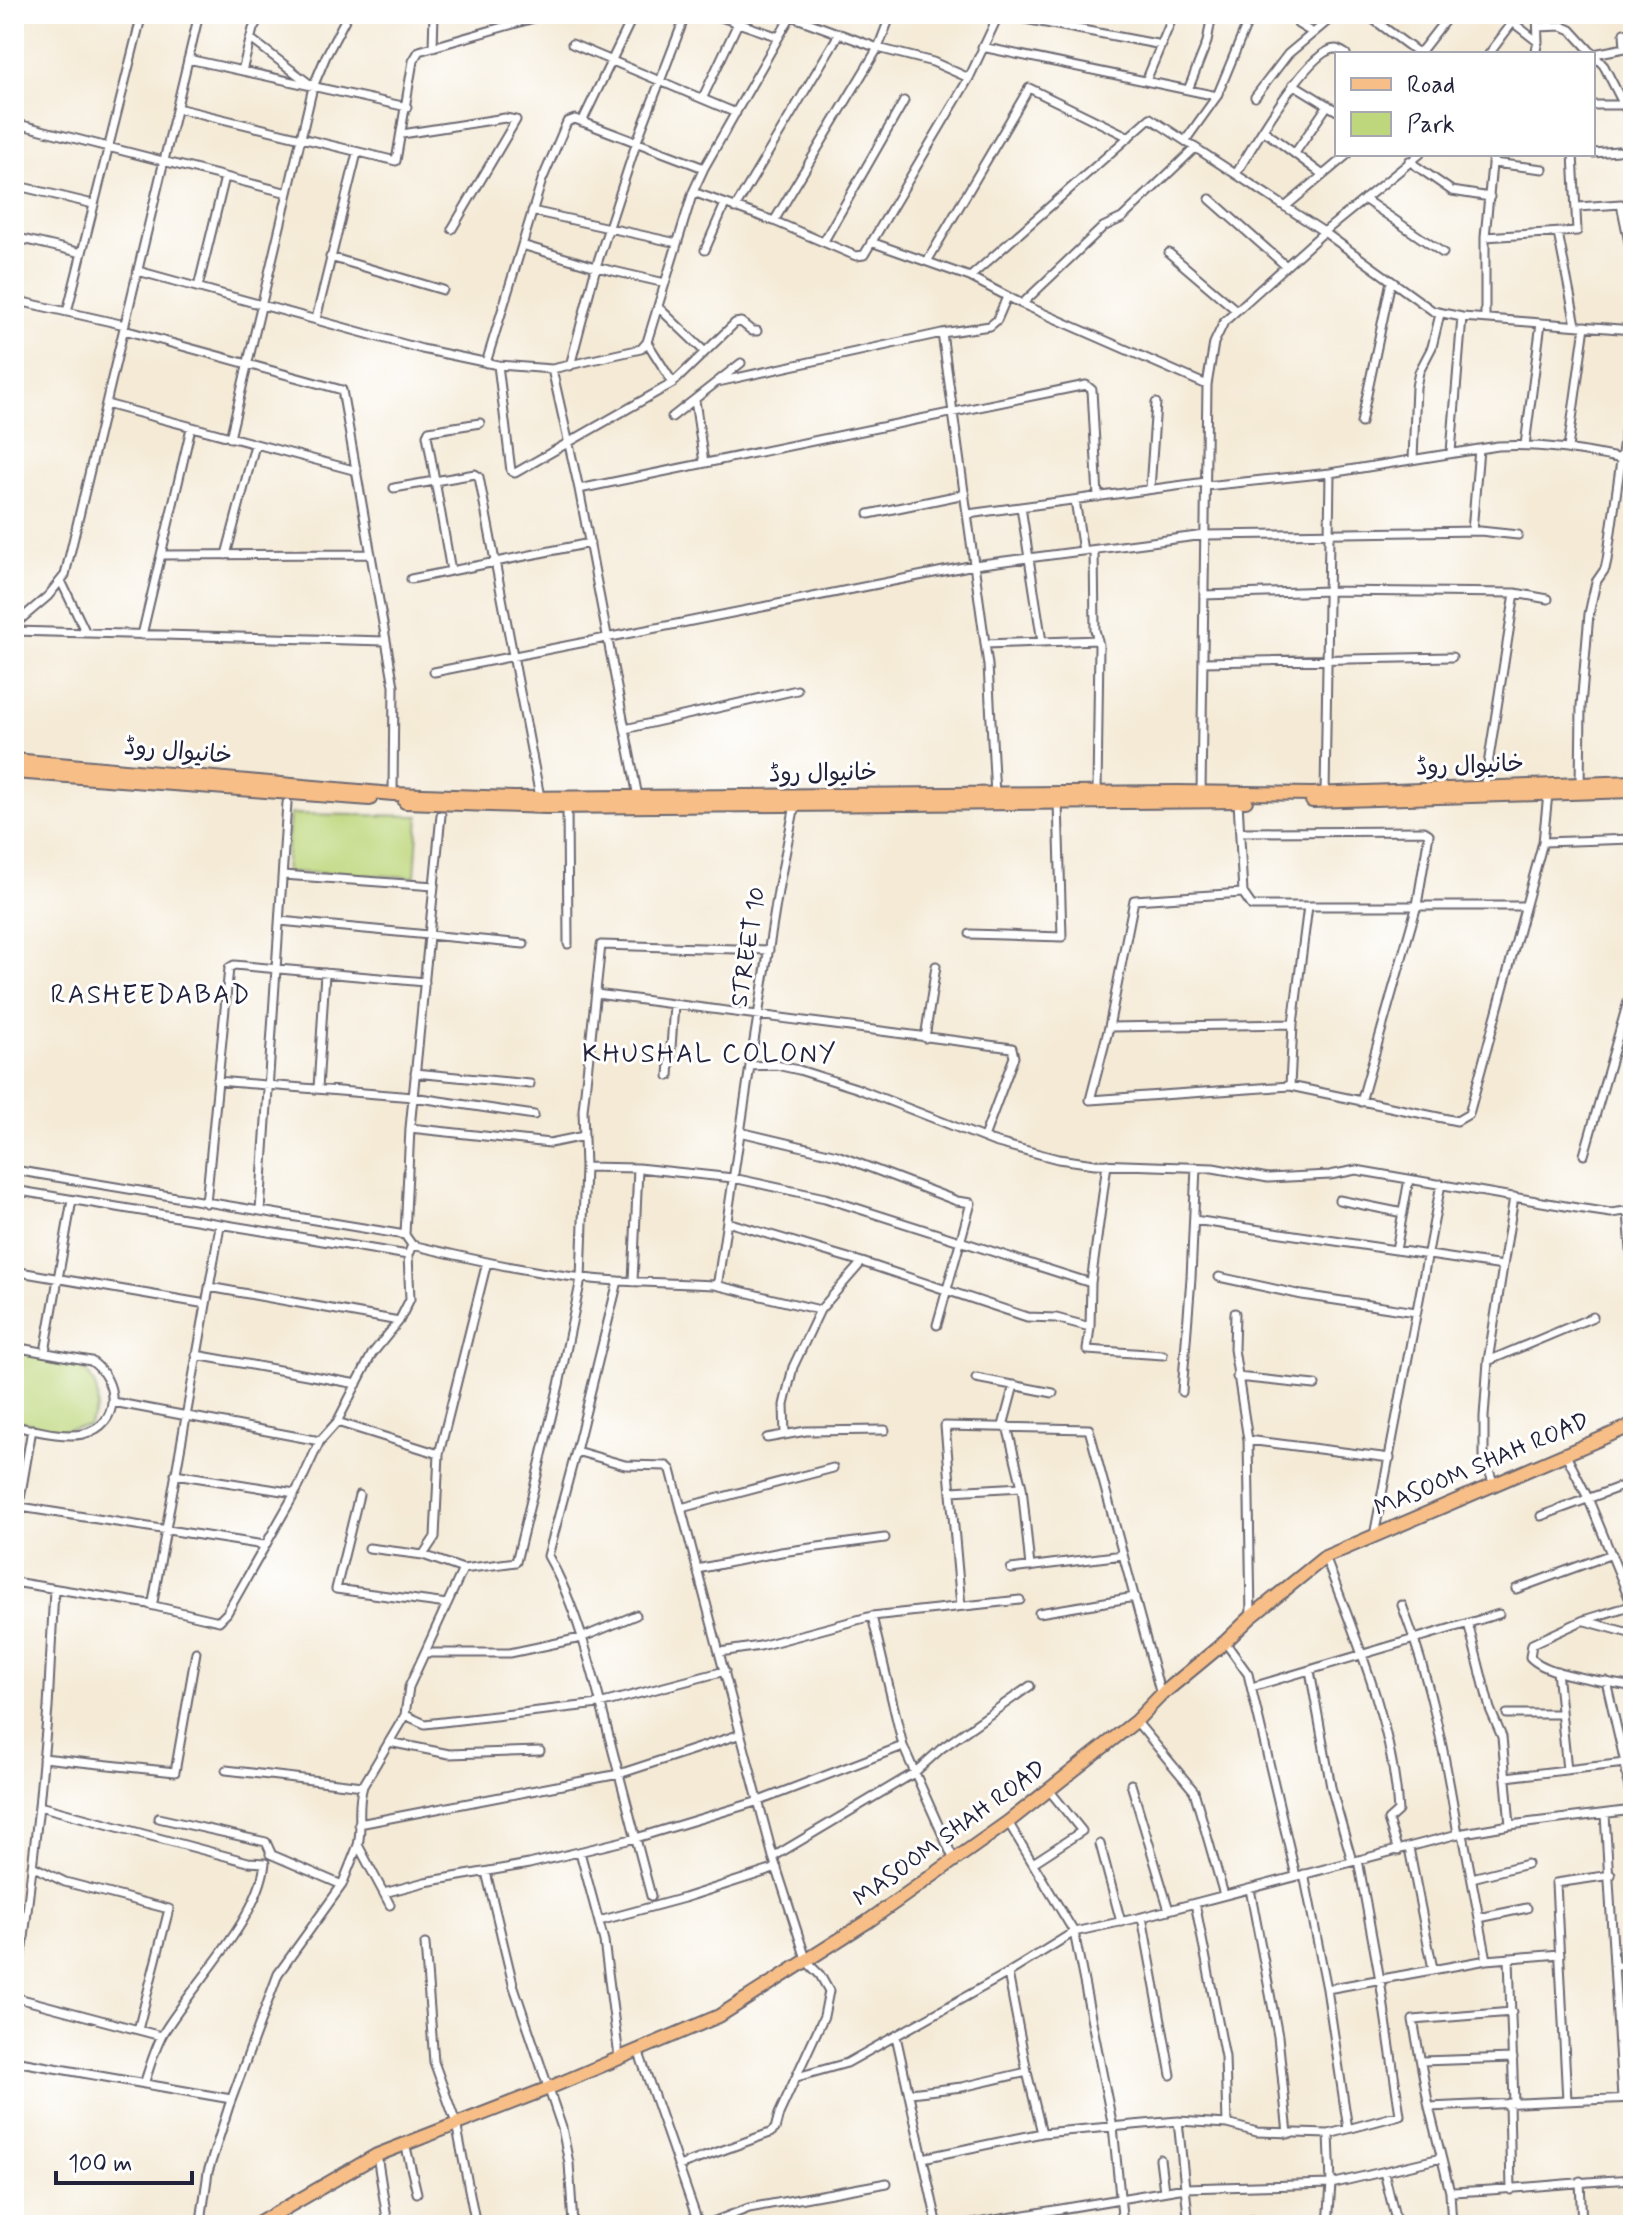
<svg xmlns="http://www.w3.org/2000/svg" width="1647" height="2239" viewBox="0 0 1647 2239" font-family="Mynerve,'Playpen Sans Arabic',sans-serif">
<style>
.green{fill:#bed77c;stroke:#707c5c;stroke-width:2}
.lines{fill:none;stroke-linecap:round;stroke-linejoin:round}
.minor-casing{stroke:#6c6871;stroke-width:11}
.primary-casing{stroke:#6c6871;stroke-width:16}
.minor{stroke:#fff;stroke-width:7}
.primary{stroke:#f7be87;stroke-width:12}
.labels{text-anchor:middle;dominant-baseline:central;stroke-width:6;stroke-linejoin:round;paint-order:stroke}
.street-label{font-size:24px;fill:#22223b;stroke:#fff}
.neighbourhood-label{font-size:26px;letter-spacing:2px;fill:#22223b;stroke:#fff}
</style>
<rect width="100%" height="100%" fill="#fff"/>
<filter id="ink" filterUnits="userSpaceOnUse"><feTurbulence type="fractalNoise" baseFrequency=".0125" numOctaves="2"/><feDisplacementMap in="SourceGraphic" scale="16" xChannelSelector="R" yChannelSelector="G"/><feConvolveMatrix kernelMatrix="1 2 1 2 8 2 1 2 1" color-interpolation-filters="sRGB"/></filter>
<filter id="wash" filterUnits="userSpaceOnUse"><feTurbulence type="fractalNoise" baseFrequency=".006" numOctaves="4" result="noise"/><feDisplacementMap in="SourceGraphic" scale="32" xChannelSelector="R" yChannelSelector="G"/><feGaussianBlur stdDeviation="1.8" result="paint"/><feColorMatrix in="noise" values="0 0 0 0 0 0 0 0 0 0 0 0 0 0 0 0 0 1.4 0 .05"/><feComposite in="paint" operator="in"/></filter>
<g filter="url(#wash)">
<rect width="100%" height="100%" fill="#f4ead6"/>
<path class="green" d="M290 814 419 816 415 877 285 872Z
M14 1350C45 1355 85 1354 96 1389 100 1404 96 1413 88 1426L60 1430 14 1420Z"/>
</g>
<g filter="url(#ink)">
<g class="lines">
<defs>
<path id="minor" d="M712 14 779 37
M998 14 1162 45
M1299 14 1298 24 1313 33
M1366 14 1417 52 1422 50 1450 14
M1502 14 1538 42
M791 16 878 48 933 62 969 78
M1381 25 1389 14
M1538 27 1562 26 1571 30 1604 66 1629 115 1633 116
M251 39 311 85
M572 44 736 113
M433 47 434 14
M982 47 1217 96
M1489 54 1519 14
M1535 54 1538 42 1537 14
M1594 54 1625 48 1624 33
M188 59 407 107
M242 71 253 29 261 14
M1146 81 1174 14
M1293 84 1337 111
M1188 90 1207 42 1212 14
M703 97 738 23
M1255 97 1288 54 1336 14
M1593 105H1624
M177 108 396 161 413 61 419 51 548 14
M582 122 634 14
M14 123 288 193
M1263 130 1323 175
M402 134 505 118 516 120 452 229
M1185 141 1217 96 1251 14
M1295 153 1328 105
M1593 153 1618 151
M1409 161 1452 191 1490 197
M1493 163 1543 169
M1236 174C1250 151 1308 49 1335 49 1338 49 1343 52 1346 54
M14 185 93 204
M693 192 774 221 856 256 864 255 969 78 999 14
M1210 199 1286 266
M1364 199 1443 253
M1285 207 1348 154
M1578 207 1621 204 1633 262
M735 208 839 34
M532 211 677 243
M774 221 878 48 891 14
M1558 233 1576 325
M14 237 82 253
M1485 237 1577 231 1573 154
M824 241 904 101
M871 242 970 277 1022 304 1207 385
M522 245 596 267 665 283
M705 250 725 204
M1169 253 1236 310
M330 257 443 290
M928 260 1029 88 1129 137
M138 271 422 349 498 365 552 369 641 349 647 342 693 192 704 168 792 14
M970 277 1150 118 1324 232 1433 311 1462 317 1633 330
M198 287 225 177
M14 300 125 325
M1022 304 1103 227 1122 218 1195 148
M658 307 704 351
M67 312 142 14
M1485 318V237L1493 154
M316 319 357 153
M124 330 342 390 394 686 393 794
M942 333 988 665 995 795
M647 342 673 383
M486 363 542 180 567 122 575 119 704 168
M498 365 511 471 515 473 673 383 735 323 741 322 752 331H757
M570 366 596 267 637 141 686 14
M552 369 579 489 638 797
M718 382 942 333 990 326 997 320 1007 297
M695 400 704 463
M106 404 357 471
M672 417 741 363
M1361 423 1391 281
M230 438 313 87 326 56 348 14
M1525 445 1541 323
M1568 448 1585 326
M1451 452 1462 317
M1413 459 1416 387 1419 372 1432 347 1440 314
M1206 486 1330 473 1498 446C1545 443 1587 452 1633 461
M394 488 475 474 479 477 540 797
M579 489 1086 385 1092 390 1098 497
M1150 489 1156 403
M1075 500 1083 551
M1021 507 1042 642
M869 514 965 494
M968 514 1206 482
M1472 531 1479 449
M1094 550 1095 630 1099 645 1097 793
M161 555 371 554
M226 555 255 445
M451 571 427 435 429 431 480 423
M411 579 590 543
M61 581 86 633
M1204 595 1329 591 1515 593 1548 599
M14 625 48 596 65 575 199 14
M14 631 386 641
M142 635 191 428
M985 644 1098 640
M1203 662 1452 657
M434 672 974 565 1205 535 1480 531 1518 535
M625 729 797 690
M1580 787 1581 706 1589 614 1596 582 1605 569 1607 560 1630 397
M1484 790 1515 593
M1201 792 1207 385 1214 343 1224 322 1324 232 1420 154
M1325 795 1330 473
M1238 801 1243 893 1252 906H1524
M567 807 568 944
M441 815 410 1128 405 1235 412 1245C480 1261 548 1277 618 1281L576 1451 625 1465 667 1466 671 1470 773 1857 807 1962 820 1975 829 1991 824 2016 779 2114 775 2129 770 2133 679 2166
M1240 832 1424 831 1429 834 1417 905 1361 1102
M1543 842 1633 839
M283 875 434 886
M1243 893 1134 900 1109 1027 1090 1100 1290 1086 1457 1121 1469 1114 1543 842 1548 794
M280 921 524 944
M970 934 1062 937 1058 802
M596 994 1012 1048 1014 1057 984 1137
M1109 1027 1293 1024
M925 1038 936 966
M750 1066 776 1065 799 1070 856 1088 994 1142 1058 1159 1095 1164 1213 1168 1268 1178 1330 1175 1356 1170 1577 1208 1611 1213 1633 1210
M415 1073 530 1084
M669 1076 674 1005
M217 1081 413 1097 534 1115
M1290 1086 1293 1024 1308 906
M318 1089 325 973
M410 1128 550 1143 584 1136
M740 1132 837 1155 957 1201 971 1203 937 1325
M1584 1155 1633 984
M585 1167 638 1168
M14 1170 405 1235
M14 1190 408 1255
M1339 1200 1403 1213
M206 1203 229 968 234 965 425 982
M260 1211 287 803
M1628 1212 1633 1275
M1194 1220 1503 1266
M727 1222 862 1262
M1396 1250 1409 1179
M14 1271 206 1304
M1219 1277 1302 1295 1416 1312
M618 1281 715 1285 820 1310
M633 1282 638 1168 733 1178 825 1198 1091 1283 1090 1327
M1091 1283 1107 1164
M715 1285 718 1281 750 1066 779 885 795 805
M209 1287 399 1321
M1235 1313 1234 1349 1248 1440 1251 1617
M14 1347 91 1361C119 1380 122 1425 83 1434 62 1438 35 1430 14 1426
M45 1352 72 1200
M196 1355 357 1384
M1488 1361 1593 1317
M1237 1377 1315 1385
M976 1378 1053 1393
M1182 1392 1191 1278 1196 1167
M113 1402 320 1441
M337 1422 439 1454 487 1262
M1003 1426 1014 1385
M1007 1426 1022 1487 1030 1567
M785 1435 784 1405 793 1367 820 1310 862 1262 1027 1317 1056 1318 1090 1327 1087 1350 1163 1355
M767 1438 806 1431 885 1430
M1248 1440 1390 1458
M576 1451 548 1556C584 1619 599 1703 619 1774L741 1734
M1565 1453 1588 1498 1632 1605
M175 1474 295 1493
M1494 1485 1484 1456V1417L1488 1361 1514 1197
M951 1491 1022 1487
M359 1495 336 1589 447 1604
M14 1506 264 1545
M681 1508 833 1468
M1541 1516 1633 1482
M14 1534 32 1429
M1374 1536 1441 1184
M369 1548 423 1555 463 1569
M423 1555 435 1537 439 1454
M1325 1557C1356 1638 1393 1724 1398 1811L1388 1820 1398 1851
M697 1569 781 1552 885 1538
M1011 1569 1123 1555
M14 1582 149 1604 153 1602 220 1226
M1516 1589 1612 1554
M150 1605 219 1621 227 1613 299 1486 320 1441 337 1422 372 1354 399 1321 410 1299 408 1255 412 1245
M1402 1605C1431 1682 1445 1754 1458 1834
M1633 1605 1584 1620 1532 1644 1530 1657C1547 1676 1607 1681 1633 1687
M961 1606 945 1426 1089 1429 1161 1695
M1039 1613 1135 1597
M1585 1621 1633 1634
M1468 1623 1490 1709 1502 1737 1510 1825
M1225 1642 1248 1674 1296 1876
M720 1652 760 1646 872 1616
M425 1653H510L581 1638 636 1615
M1310 1671 1331 1787 1352 1861
M1557 1671 1567 1770
M1606 1681 1625 1763 1632 1810
M1252 1687 1499 1614
M1507 1714H1561
M405 1715 425 1724 599 1704 725 1671
M1136 1721 1194 1791 1224 1895
M389 1742 449 1754 540 1751
M903 1746 872 1616 1020 1600
M43 1758 175 1772 196 1652
M226 1770 363 1786C356 1809 363 1825 358 1845L390 1905
M1506 1777 1625 1763
M1131 1784 1169 1910
M363 1786 405 1715 409 1687 463 1569 516 1562 559 1385 581 1279 585 1167 583 1110 601 945 769 950
M39 1806 248 1862 265 1863C259 1919 194 1983 164 2032 155 2047 150 2067 144 2084
M1605 1814 1622 2098
M158 1818 266 1842 271 1853
M1008 1822 1074 1932 1113 2127 1123 2225
M359 1824 619 1774 651 1896
M1463 1834 1487 1960
M1100 1844 1121 1922
M1409 1848 1433 1969
M580 1852 604 1941 619 2057
M270 1854 342 1885
M773 1857 914 1773 942 1748 1030 1686
M1033 1863 1082 1831 1049 1790
M32 1866 65 1882 169 1909 138 2030
M486 1872 513 1984 562 2128 569 2163 573 2225
M1304 1874 1327 1989 1348 2129
M1472 1878 1527 1864
M1250 1889 1278 2036 1288 2134
M384 1893 425 1882 529 1864 636 1838 759 1801 903 1746 953 1858
M1195 1903 1225 2057 1227 2124
M1142 1917 1171 2075
M1479 1918 1527 1908
M599 1921 684 1898 777 1868
M425 1944 434 2062 456 2123 476 2225
M1509 1958 1514 2103
M1616 1966H1633
M1008 1973 1027 2072 1042 2133
M14 1982 23 1947 39 1806 48 1708 54 1589
M1327 1989 1487 1960 1560 1954
M14 1997 161 2036
M1619 2021 1633 2020
M896 2036 937 2222 941 2225
M638 2050 699 2225
M14 2061 231 2099
M1421 2061 1513 2058
M797 2077 847 2063 1008 1973 1074 1932 1142 1917 1458 1834 1510 1825 1633 1810
M910 2093 962 2087 1027 2072
M1567 2101 1556 1883 1611 1875
M1509 2103 1511 2190
M1429 2107 1633 2098
M1178 2121 1189 2225
M405 2143 417 2193
M377 2155 388 2225
M923 2158 1042 2133 1178 2121 1227 2124 1257 2132 1329 2134 1400 2115 1380 1980 1358 1860
M1160 2159 1164 2191
M1384 2172 1397 2225
M1580 2181 1582 2225
M1450 2192C1512 2190 1572 2182 1633 2179
M205 2225 202 2214 208 2172 229 2106 278 1974 342 1885 358 1845
M705 2225 749 2208 887 2183
M966 2225 1185 2188 1331 2184 1441 2158
M1250 2225 1251 2220
M1328 2225 1331 2184 1329 2134
M1452 2225 1450 2192 1429 2107 1413 2020 1512 2012"/>
<path id="primary" d="M14 760 393 794 514 798 1178 792 1312 794 1633 782
M14 772 370 799
M1312 801 1633 791
M405 802 546 807 1246 801
M256 2225 377 2155 549 2088 719 2016 867 1922 1008 1822 1136 1721 1161 1695 1225 1642 1251 1617 1325 1557 1633 1425"/>
</defs>
<use href="#minor" class="minor-casing"/>
<use href="#primary" class="primary-casing"/>
<use href="#minor" class="minor"/>
<use href="#primary" class="primary"/>
</g>
</g>
<g class="labels">
<g class="street-label">
<text transform="translate(178 752) rotate(5)">خانیوال روڈ</text>
<text transform="translate(1470 766) rotate(-2)">خانیوال روڈ</text>
<text transform="translate(823 774) rotate(-1)">خانیوال روڈ</text>
<text transform="translate(749 947) rotate(-81)">STREET 10</text>
<text transform="translate(1482 1465) rotate(-23)">MASOOM SHAH ROAD</text>
<text transform="translate(950 1834) rotate(-36)">MASOOM SHAH ROAD</text>
</g>
<g class="neighbourhood-label">
<text x="151" y="996">RASHEEDABAD</text>
<text x="710" y="1055">KHUSHAL COLONY</text>
</g>
</g>
<rect width="1647" height="2239" fill="none" stroke="#fff" stroke-width="48"/>
<rect x="1335" y="52" width="260" height="104" fill="#ffffff" stroke="#a7a7b1" stroke-width="2"/>
<rect x="1351" y="78" width="40" height="12" fill="#f7be87" stroke="#a7a7b1" stroke-width="2"/>
<text x="1407" y="92" font-size="24" fill="#22223b">Road</text>
<rect x="1351" y="112" width="40" height="24" fill="#bed77c" stroke="#a7a7b1" stroke-width="2"/>
<text x="1407" y="132" font-size="24" fill="#22223b">Park</text>
<path d="M56 2171v12h136v-12" fill="none" stroke="#22223b" stroke-width="4"/>
<text x="68" y="2171" font-size="24" fill="#22223b" stroke="#ffffff" stroke-width="6" paint-order="stroke">100 m</text>
</svg>
